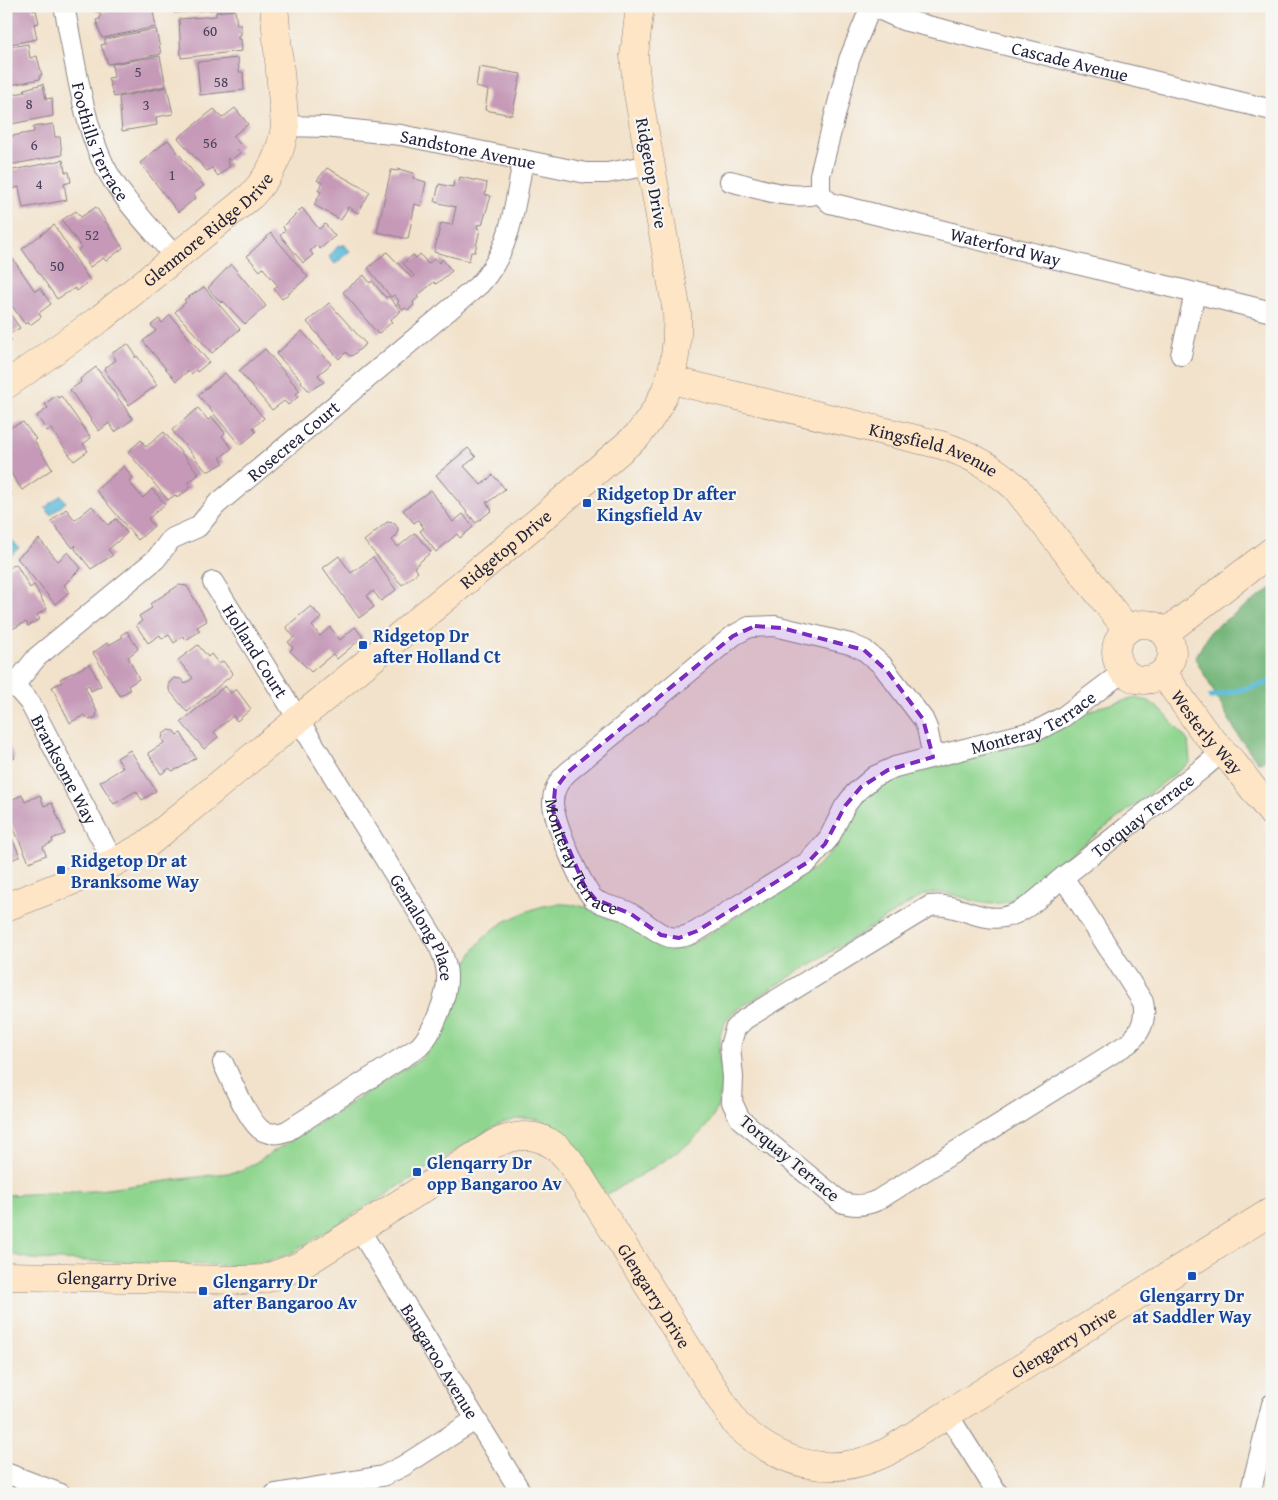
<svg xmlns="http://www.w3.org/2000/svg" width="1278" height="1500" viewBox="0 0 1278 1500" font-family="'Gentium Book Plus',serif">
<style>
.green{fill:#90d58f;stroke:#597c65}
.forest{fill:#74b67a;stroke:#4b6c5a}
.water{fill:#5abad9;stroke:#3e6e8a}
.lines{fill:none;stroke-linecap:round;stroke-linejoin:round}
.stream{stroke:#5abad9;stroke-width:5.5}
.building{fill:#c599b7}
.street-casing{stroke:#8a8283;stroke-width:22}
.secondary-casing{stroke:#8a8283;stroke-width:29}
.street{stroke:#fff;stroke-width:20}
.secondary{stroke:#fde5c5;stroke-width:28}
.marked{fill:#7b2cbf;fill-opacity:0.2;stroke:#7b2cbf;stroke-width:4;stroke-dasharray:10 6;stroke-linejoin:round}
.transit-dot{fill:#1a4fb4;stroke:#f6f6f2;stroke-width:2}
.labels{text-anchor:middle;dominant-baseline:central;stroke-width:4.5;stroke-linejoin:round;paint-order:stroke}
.number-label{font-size:15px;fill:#4b405a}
.street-label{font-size:18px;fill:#22223b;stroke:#f6f6f2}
.transit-label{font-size:18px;font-weight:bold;fill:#164399;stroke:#f6f6f2;text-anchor:start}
</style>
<rect width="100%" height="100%" fill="#f6f6f2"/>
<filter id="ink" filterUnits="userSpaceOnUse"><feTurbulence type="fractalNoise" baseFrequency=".02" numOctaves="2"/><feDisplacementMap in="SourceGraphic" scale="10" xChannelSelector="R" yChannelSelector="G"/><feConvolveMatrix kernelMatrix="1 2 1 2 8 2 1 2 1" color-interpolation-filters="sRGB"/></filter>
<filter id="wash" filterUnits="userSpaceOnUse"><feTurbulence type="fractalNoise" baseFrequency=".0096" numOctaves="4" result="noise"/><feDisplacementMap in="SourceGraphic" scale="20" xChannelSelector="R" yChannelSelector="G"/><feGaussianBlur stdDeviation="1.12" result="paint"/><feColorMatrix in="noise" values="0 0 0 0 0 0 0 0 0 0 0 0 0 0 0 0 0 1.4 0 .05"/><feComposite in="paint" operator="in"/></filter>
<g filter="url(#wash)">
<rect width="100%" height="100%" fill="#f2e2cb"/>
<path class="green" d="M1135 698 1149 701 1163 712 1188 741 1190 762 1012 900C976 914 959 885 923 895L733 1012C704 1043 732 1075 715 1113 699 1147 638 1175 606 1195 579 1152 555 1097 494 1127L292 1253 270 1261 238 1266 31 1259 6 1253V1195L92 1191 242 1171 421 1059C466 1014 446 945 517 916 529 910 543 905 557 904 577 903 600 910 619 920 644 932 659 954 690 945L818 866 836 846 849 817 863 798 881 784 901 775 1074 720 1099 707Z"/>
<path class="forest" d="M1272 588V759L1258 762 1240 739 1195 658 1211 630Z"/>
<path class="water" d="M344 244 350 252 335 264 329 257 339 245 341 246Z
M61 495 66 502 51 515 45 508Z
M6 534 19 548 12 555 6 548Z"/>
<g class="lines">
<path class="stream" d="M1211 697 1272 682"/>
</g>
<g id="blocks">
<path class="building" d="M6 6H32L33 11 36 10 39 23 34 24 37 39 6 45Z
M93 6H121V7L97 12Z
M130 6H152L156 27 102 38 96 20 100 19V13Z
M173 6H237V8L174 13Z
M235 10 237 25H241V35H238V39H241L242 51 181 58 179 19 216 16V12Z
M156 29 161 54 108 64 101 45 105 44V39Z
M28 44 30 58 37 56 42 75H40V79L6 86V48Z
M160 56 166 86 114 97 108 78 114 77 112 64Z
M238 58 239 72H243L244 90 200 95 197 62Z
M479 67 521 74 512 115 485 110 488 90 476 87Z
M43 84 46 99 52 98 53 116 6 125V96L25 92 24 89Z
M167 87 173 114 156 117 157 125 122 131 119 97Z
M235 108 248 124 233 136 241 145 237 149 240 153 230 161 228 158 227 161 230 166 218 176 212 168 207 171 178 138 214 109 222 118Z
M53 124 55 137H60L62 155 9 165 6 137 34 132 33 127Z
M168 140 204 186 193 194 196 198 178 212 140 163Z
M63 160 65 172H69L71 182 64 184 67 200 23 208 19 187 12 189 8 171Z
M327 168 370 192 358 213 348 207 341 220 314 205 321 192 318 190 322 183 317 180Z
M398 169 414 173 413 178 426 182 421 206 415 204 408 239 377 232 391 170 398 171Z
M460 177 487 183 485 194 491 196 482 225 478 224 477 228 480 229 475 252H471L469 261 434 252 441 223 452 225 456 207 435 202 439 184 453 187 454 180 459 181Z
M96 207 123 248 106 261 103 258 90 267 78 250 81 247 62 220 76 211 81 217Z
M302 208 319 229 325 224 335 236 320 249 317 245 310 251 313 255 303 263 280 235 285 230 283 227Z
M54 225 90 281 77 291 75 288 57 299 22 249Z
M271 233 308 277 282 299 274 289 278 286 263 268 260 271 247 256Z
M387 252 412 278 414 276 403 263 413 255 416 258 420 254 428 264 435 258 439 263 442 259 452 271 436 284 434 282 417 296 419 297 413 302 414 305 408 310 405 308 403 310 397 303 399 301 394 295 391 297 368 268Z
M13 259 35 291 40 288 51 304 39 313 41 317 30 325 28 322 25 324 6 298V264Z
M231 264 266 306 245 324 223 301 221 303 208 288Z
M364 275 370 283 372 281 386 298 388 296 401 311 390 320 392 322 378 334 343 292Z
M204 287 240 329 212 353 175 312 186 302 184 300Z
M329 303 366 344 353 355 350 356 346 352 339 359 307 322Z
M6 308 20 328 8 335 12 341 6 345Z
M170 315 209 362 197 372 196 370 191 374 188 371 176 381 143 341 156 331 151 325 159 319 162 323Z
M302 331 331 364 318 375 324 382 309 391 301 382 302 381 276 354Z
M128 344 135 354V358L137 356 157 385 129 405 104 369 116 360 112 353Z
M265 349 300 391 295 394 298 397 288 405 284 401 272 410 239 371Z
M96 367 133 419 115 432 109 423 99 431 70 390 81 382 80 379Z
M225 373 264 418 253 428 256 432 242 444H239L198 395Z
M57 395 58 398 61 396 91 438 83 444 88 451 74 461 51 429 47 431 37 416 48 408 45 404Z
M198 408 208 420 212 417 225 433 222 436 232 448 220 458 224 463 209 471H206L172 430Z
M23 422 36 439 34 440 52 469 22 490 6 466V429Z
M164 432 199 474 188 483 191 487 181 495 177 497 175 495 168 500 128 452 141 440 146 447Z
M468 448 476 457 464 466 481 485 493 475 505 489 489 502H486L492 510 476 523 436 475Z
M124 466 133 478 129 482 143 498 152 489 165 504 148 519 154 526 138 540 96 490Z
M6 485 12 495 6 499Z
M431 490 453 522 463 514 473 527 460 538 457 534 436 552 420 531 424 528 418 520 414 523 403 510Z
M92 506 108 525 116 519 127 533 108 550 113 555 91 569 75 549 76 545 73 548 51 521 66 509 75 520Z
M387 522 394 523 398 528 397 535 392 540 398 547 415 533 431 552 414 567 418 572 402 585 364 541Z
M39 539 58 561 68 552 81 568 64 585 69 592 55 604 17 558Z
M339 556 351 573 373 557 396 590 381 601 373 591 367 596 374 607 359 618 323 568Z
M16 564 30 588 34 585 47 609 37 615 40 619 28 626 26 622 6 632V570Z
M179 585 187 586 207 621 197 627 200 631 186 640 183 636 174 643 169 635 162 639 160 635 148 643 136 625 142 621 139 616 152 608 150 604Z
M311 606 321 618 312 626 320 636 330 627 340 640 355 627 363 637 337 659 333 654 311 672 290 651 293 648 288 642 294 637 286 627Z
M127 631 138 649 128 657 139 679 128 686 130 690 120 696 93 653 107 643 109 645 123 637 121 635Z
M198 645 208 657 211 654 219 664 223 661 233 674 187 712 169 690V683L174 678 181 679 185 684 193 678 178 660Z
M90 664 101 686 91 691 89 685 85 687 97 712 96 717 90 720 84 715 70 723 52 687 62 682 60 679Z
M225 686 231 693 236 689 251 709 237 721 233 716 214 732 218 737 204 749 181 722Z
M169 730 174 731 177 735 181 733 196 758 180 768 172 771 170 768 161 774 148 753 164 743 162 739 163 734Z
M6 740 15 758 6 762Z
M130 750 156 791 142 800 136 791 114 804 100 782 123 768 117 758Z
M22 795 25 802 40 795 44 806 52 803 65 834 52 839 53 842 43 847 46 855 29 862 6 812V802Z
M6 825 20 856 8 862 10 865 6 867Z"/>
</g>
</g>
<g filter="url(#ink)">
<use href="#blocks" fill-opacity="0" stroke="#8a8283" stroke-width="1"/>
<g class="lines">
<defs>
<g id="street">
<path id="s1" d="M64 6C75 58 81 115 103 163 120 198 151 228 176 258"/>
<path id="s2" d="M871 6 849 60 820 175V193L830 203 1272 312"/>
<path id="s3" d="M872 6 903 20 1272 110"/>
<path id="s4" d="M285 126 325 127 401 135 586 173H607L651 165"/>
<path d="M730 181C759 188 790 201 820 193"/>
<path d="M1181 355 1195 293"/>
<path id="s5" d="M213 582 439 946C443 955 447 965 447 976 448 996 433 1033 419 1047L287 1131C279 1134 267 1135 260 1129 247 1118 231 1080 223 1063"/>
<path id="s6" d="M6 685 17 688 30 703 114 863"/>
<path id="s7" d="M13 687 37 657 156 559 171 539 198 527 216 505 480 284C511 250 515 204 523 160"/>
<path id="s8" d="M933 757 927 728 923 719 882 665 864 650 850 644 775 626 749 627 733 636 568 772C559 780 553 789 553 802 552 817 582 889 594 899 603 906 616 907 626 911 653 923 663 950 697 931L808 862 829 838 845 806 855 793 875 776 895 767 1038 730 1063 717 1124 671"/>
<path id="s9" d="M1063 877 1143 1002C1147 1019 1141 1032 1129 1043L878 1200C865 1206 854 1207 841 1202L740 1119 732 1102 733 1077 730 1046 735 1029 745 1019 930 906C957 902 978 922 1004 917 1028 913 1048 888 1067 874 1112 839 1157 803 1203 768L1223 751"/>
<path id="s10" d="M359 1229 522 1494"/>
<path d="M948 1415 998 1494"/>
<path d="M6 1473 61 1494"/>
<path d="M275 1494 383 1476 403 1466 475 1420"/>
<path d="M1250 1494 1272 1404"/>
</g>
<g id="secondary">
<path id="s11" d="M671 380 941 445C970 454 993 467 1016 488L1127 629"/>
<path id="s12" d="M6 385 101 318 252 195C271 174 281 154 285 126L274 6"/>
<circle cx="1144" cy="652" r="28"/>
<path d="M1165 633 1272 551"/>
<path id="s13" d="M1163 673 1203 730 1234 764 1272 813"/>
<path id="s14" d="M6 907 102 869 146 845 541 519 638 435C670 396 679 361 677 312L637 88 634 56 640 6"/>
<path id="s15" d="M6 1276 242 1280 264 1279 300 1266 494 1144C524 1130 548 1134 569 1160L736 1424C780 1465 831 1480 887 1452L1272 1211"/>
</g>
</defs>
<use href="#street" class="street-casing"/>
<use href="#secondary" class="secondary-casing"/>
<use href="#street" class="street"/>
<use href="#secondary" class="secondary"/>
</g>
</g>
<path class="marked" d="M755 626 782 628 864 650 887 671 923 719 933 757 888 770 861 787 845 806 825 844 808 862 697 931 679 938 661 935 631 914 595 899 584 885 553 811 555 789 568 772 733 636Z"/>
<g class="transit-dot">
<rect x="582" y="498" width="10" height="10" rx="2.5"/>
<rect x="358" y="640" width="10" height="10" rx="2.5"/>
<rect x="56" y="865" width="10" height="10" rx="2.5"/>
<rect x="412" y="1167" width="10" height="10" rx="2.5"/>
<rect x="1187" y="1271" width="10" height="10" rx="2.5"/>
<rect x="198" y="1286" width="10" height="10" rx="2.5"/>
</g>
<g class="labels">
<g class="number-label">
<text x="210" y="30">60</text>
<text x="138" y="71">5</text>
<text x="221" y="81">58</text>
<text x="29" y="103">8</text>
<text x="146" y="104">3</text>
<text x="210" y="142">56</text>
<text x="34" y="144">6</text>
<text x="172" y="174">1</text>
<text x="39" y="183">4</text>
<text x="92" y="234">52</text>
<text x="57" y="265">50</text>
</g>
<g class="street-label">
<text stroke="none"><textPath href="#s3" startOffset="206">Cascade Avenue</textPath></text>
<text stroke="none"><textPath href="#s1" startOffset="141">Foothills Terrace</textPath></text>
<text stroke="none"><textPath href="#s4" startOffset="185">Sandstone Avenue</textPath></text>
<text transform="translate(652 173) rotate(80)">Ridgetop Drive</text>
<text stroke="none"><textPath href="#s12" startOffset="255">Glenmore Ridge Drive</textPath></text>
<text stroke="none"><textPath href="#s2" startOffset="390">Waterford Way</textPath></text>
<text stroke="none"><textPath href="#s7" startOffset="376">Rosecrea Court</textPath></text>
<text stroke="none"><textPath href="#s11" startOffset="272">Kingsfield Avenue</textPath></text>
<text stroke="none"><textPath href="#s14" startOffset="619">Ridgetop Drive</textPath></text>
<text stroke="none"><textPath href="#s5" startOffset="81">Holland Court</textPath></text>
<text stroke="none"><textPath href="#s8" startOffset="1145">Monteray Terrace</textPath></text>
<text stroke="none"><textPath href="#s13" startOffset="74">Westerly Way</textPath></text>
<text stroke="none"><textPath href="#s6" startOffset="106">Branksome Way</textPath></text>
<text stroke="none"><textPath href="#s9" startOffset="1231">Torquay Terrace</textPath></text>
<text stroke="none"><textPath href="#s8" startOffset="580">Monteray Terrace</textPath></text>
<text stroke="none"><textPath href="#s5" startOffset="405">Gemalong Place</textPath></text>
<text transform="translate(790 1158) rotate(40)">Torquay Terrace</text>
<text stroke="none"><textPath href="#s15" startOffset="111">Glengarry Drive</textPath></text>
<text stroke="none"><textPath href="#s15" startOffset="770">Glengarry Drive</textPath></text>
<text stroke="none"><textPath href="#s15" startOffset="1295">Glengarry Drive</textPath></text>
<text stroke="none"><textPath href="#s10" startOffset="155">Bangaroo Avenue</textPath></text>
</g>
<g class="transit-label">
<text x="597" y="493">Ridgetop Dr after<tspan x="597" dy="21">Kingsfield Av</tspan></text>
<text x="373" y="635">Ridgetop Dr<tspan x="373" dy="21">after Holland Ct</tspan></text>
<text x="71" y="860">Ridgetop Dr at<tspan x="71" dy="21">Branksome Way</tspan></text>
<text x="427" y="1162">Glenqarry Dr<tspan x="427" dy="21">opp Bangaroo Av</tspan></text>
<text x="213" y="1281">Glengarry Dr<tspan x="213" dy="21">after Bangaroo Av</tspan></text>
<text x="1192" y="1295" text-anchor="middle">Glengarry Dr<tspan x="1192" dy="21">at Saddler Way</tspan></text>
</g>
</g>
<rect width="1278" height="1500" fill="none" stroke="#f6f6f2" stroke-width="25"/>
</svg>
